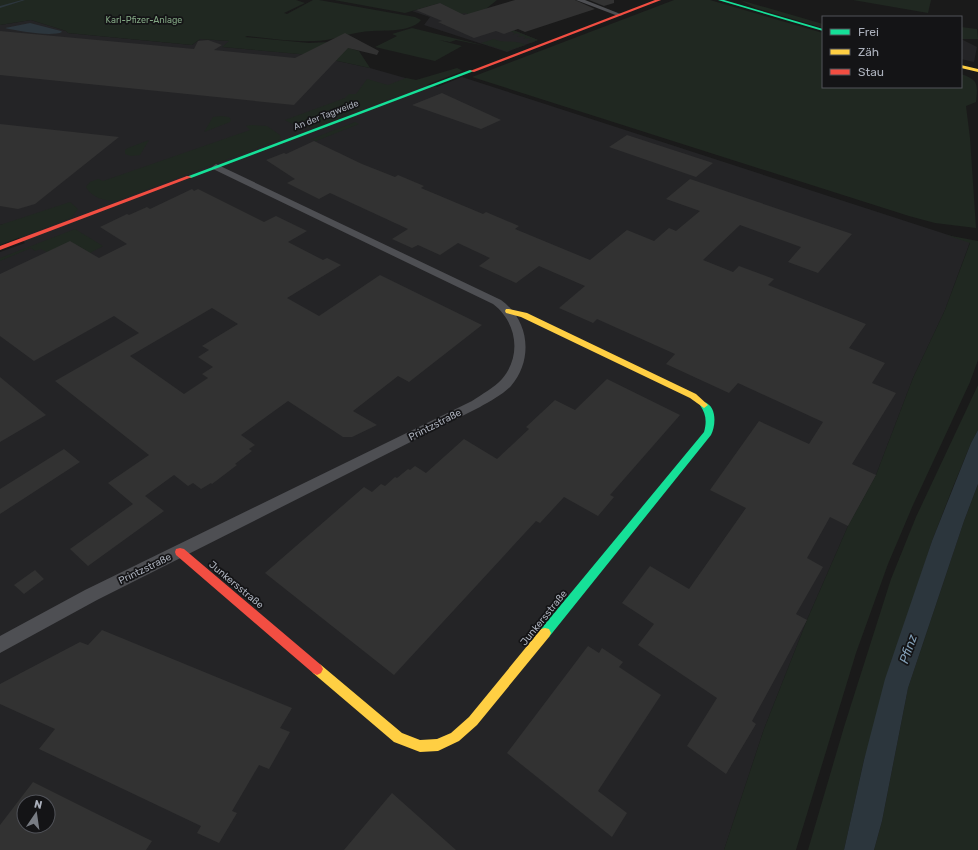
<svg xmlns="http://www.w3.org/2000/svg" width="978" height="850" viewBox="0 0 978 850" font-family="Rubik,sans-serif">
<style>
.built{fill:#242426;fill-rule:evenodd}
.green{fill:#202821}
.water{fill:#2c363d}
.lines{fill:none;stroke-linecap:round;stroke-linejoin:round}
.stream{fill:#2c363d;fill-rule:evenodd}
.building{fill:#323232;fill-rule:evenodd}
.street{fill:#4e4f53;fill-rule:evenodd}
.fast{fill:#16e098;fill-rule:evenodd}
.slow{fill:#ffcf43;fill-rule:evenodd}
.jam{fill:#f24e42;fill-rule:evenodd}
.labels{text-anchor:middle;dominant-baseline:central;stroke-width:3.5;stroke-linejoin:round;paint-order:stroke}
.far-park-label{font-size:9px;fill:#82a683;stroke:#141416}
.far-street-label{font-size:9px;fill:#abb0bb;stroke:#141416}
.street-label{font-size:10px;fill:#abb0bb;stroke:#141416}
.near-water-label{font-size:13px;font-style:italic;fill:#829fb6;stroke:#141416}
</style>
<rect width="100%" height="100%" fill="#1a1a1a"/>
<path class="built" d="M440 3H492L482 12 481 17 538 40 507 52 424 25 430 17 412 11Z
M31 20 66 31 68 33 192 45 200 39 230 41 223 47 310 55 370 68 437 87 462 77 970 242 945 310 913 378 876 475 848 526 807 620 764 729 724 850H0V252L25 243 5 224 0 225V25ZM24 802H48V826H24Z
M961 39 977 47 974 62 961 59Z"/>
<path class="green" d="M0 0H296L305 3 284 13 287 14 313 0H319L415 17 421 20C410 34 378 29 362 32 346 34 331 41 314 41 292 42 269 38 247 36L245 37 309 43 328 42 359 51 370 68 310 55 222 47 229 41 200 39 192 45 68 33 66 31 31 20 0 25Z
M334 0H497L482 12 481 17 538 40 531 43 527 41 532 39 528 38 523 39 526 37 523 36 517 37 521 35 517 33 512 35 515 33 465 13 459 14 440 3 405 13Z
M674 0H710L823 33V87H961V74C978 80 978 83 976 102L966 106 970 138 976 228 935 223 909 216 472 77Z
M740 0 823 24V28L756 8Z
M853 0H931L928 13Z
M961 27 977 29 978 39H961Z
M412 28 486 46 456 40 450 42 439 40 462 46 435 61 375 47 397 36 392 34Z
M494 39C505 44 512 39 526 45L506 51 481 43Z
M457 68 463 71 313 128 296 126 285 120 345 98 349 94H356L367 79 388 85 406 78 416 80Z
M221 116 229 117 231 120 230 122 204 132 213 117Z
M355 122 359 124 316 141 311 139Z
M251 125 267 126 280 135 281 139 116 201C105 201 92 198 86 187L90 182 98 179 103 181 250 130 246 126Z
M149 140 140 155 131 156 125 154V150L128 148Z
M70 202 78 209 71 218 0 245V225Z
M75 229 103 246 90 253 77 245 47 252 41 249 35 251 31 248 0 261V258Z
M946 235 978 241V360L970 382 913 505 888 564 856 653 796 850H724L764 729 807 620 848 526 876 475 913 378 945 310 970 243Z
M978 385V430L971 443 953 487 932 541 914 597 864 760 844 850H808L844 727 891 579 916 517Z
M978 484V850H874L882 821 908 688 964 521Z"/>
<path class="water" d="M30 23 61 31 62 32C52 37 17 31 5 28Z
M978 430V484L964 521 908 688 882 821 874 850H844L864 760 885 679 932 541 971 443Z"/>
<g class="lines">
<path class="stream" d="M22 0H25L0 8V6Z"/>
</g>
<path class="building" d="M515 0H575L595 9 525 32 518 29 504 34 496 31 474 38 438 22 442 21 416 10 440 3 464 15Z
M589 0H614V3L604 6Z
M0 31 194 49 198 41 208 40 222 45 214 50 295 58 345 33 379 51 377 55 348 48 294 105 0 75Z
M442 93 501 120 481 129 412 105Z
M0 124 119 137 35 204 18 209 0 206Z
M627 135 713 163 696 177 609 147Z
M314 141 362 164 395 177 398 175 424 186 421 188 483 214 486 212 519 226 515 229 590 260 627 230 654 241 669 228 676 231 700 211 666 199 690 179 852 234 818 273 788 262 801 247 740 225 703 260 733 272 739 266 774 279 768 285 866 324 849 348 885 363 872 383 896 393 852 464 876 475 848 526 830 517 807 558 823 567 796 614 807 620 752 721 756 724 726 774 687 746 717 698 638 645 654 624 622 603 650 566 689 589 746 508 710 490 759 421 809 444 823 422 738 383 729 393 666 364 675 354 597 319 593 323 559 308 585 286 539 266 516 283 479 266 490 258 458 243 440 255 418 245 412 248 392 239 408 229 330 193 319 199 287 183 295 179 266 160 284 153 286 154Z
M192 189 194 191 198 189 264 222 276 216 307 231 288 242 323 260 327 258 341 265 287 298 319 316 380 275 482 325 409 382 398 376 353 411 377 425 352 437H343L288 401 241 435 255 445 249 449 252 451 235 464 237 465 212 484 211 483 201 489 193 483 188 486 174 475 145 496 164 511 88 566 70 549 133 504 108 483 149 455 55 381 139 333 114 316 34 361 0 336V274L70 241 99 258 127 244 100 227 127 214 129 215 147 207 150 209ZM212 308 238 324 202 346 209 350 198 357 213 367 202 374 208 378 184 394 130 356Z
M0 377 46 415 0 442Z
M607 379 680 415 610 495 614 497 598 516 564 497 540 523 536 521 394 675 265 573 364 487 372 492 381 484 385 486 395 477 397 478 408 469 410 470 415 466 426 473 464 439 497 459 529 429 526 427 555 400 575 410Z
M64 449 80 462 0 514V489Z
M35 570 44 579 24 594 14 585Z
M102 630 292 708 280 728 290 732 269 769 259 765 232 811 237 813 219 843 197 833 201 826 39 749 55 729 0 704V684L80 642 88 645Z
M588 646 599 653 602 648 623 662 619 667 661 695 598 791 627 813 612 837 507 753Z
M33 782 91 811 152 841 146 850H0V825ZM24 802H48V826H24Z
M392 793 456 850H344Z"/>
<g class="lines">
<path class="street" d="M576 0H585L623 15 618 16Z
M216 164 501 300C529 320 534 359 511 386 502 395 490 401 480 407L97 600 0 653V636L85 590 472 401C482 394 494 388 502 379 522 356 517 322 493 304L213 169 212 167Z"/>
<path class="fast" d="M718 0H724L823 29V31Z
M470 70 474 71 191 178 186 177Z
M704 402C717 406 716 425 711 435L549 637 545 638 541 637 539 633 541 629 704 432C707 421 706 414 700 405Z"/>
<path class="slow" d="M961 65 978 69V72L961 68Z
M506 309H509L527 313 696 394 708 405 704 408 690 398 521 317 506 313 505 311Z
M545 628 549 629 551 633 549 637 477 725 459 741 438 751 420 752 394 742 313 673 311 669 313 665 317 663 321 665 402 733 420 740 437 739 451 733 469 717 541 629Z"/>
<path class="jam" d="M655 0H661L474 72 470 71Z
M187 176 192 177 0 250V246Z
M180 548 184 549 321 665 323 669 321 673 317 675 313 673 176 555 175 552 176 549Z"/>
</g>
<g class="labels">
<g class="far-park-label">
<text x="144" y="20">Karl-Pfizer-Anlage</text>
</g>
<g class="far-street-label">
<text transform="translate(326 115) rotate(-21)">An der Tagweide</text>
</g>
<g class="street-label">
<text transform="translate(435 425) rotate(-27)">Printzstraße</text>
<text transform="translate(145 569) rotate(-26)">Printzstraße</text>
<text transform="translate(236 585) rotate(40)">Junkersstraße</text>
<text transform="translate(544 618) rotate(-51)">Junkersstraße</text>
</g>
<g class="near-water-label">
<text transform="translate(908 649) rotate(-71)">Pfinz</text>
</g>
</g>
<rect x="822" y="16" width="140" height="72" fill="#141416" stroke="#505258"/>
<rect x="830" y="29" width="20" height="6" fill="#16e098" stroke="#505258"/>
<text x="858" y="36" font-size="12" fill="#abb0bb">Frei</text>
<rect x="830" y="49" width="20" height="6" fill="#ffcf43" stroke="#505258"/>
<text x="858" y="56" font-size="12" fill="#abb0bb">Zäh</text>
<rect x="830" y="69" width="20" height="6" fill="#f24e42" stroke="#505258"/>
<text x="858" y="76" font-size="12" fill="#abb0bb">Stau</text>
<g transform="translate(36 814) rotate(13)"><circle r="19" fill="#141416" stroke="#505258"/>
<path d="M0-3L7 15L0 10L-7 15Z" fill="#787c83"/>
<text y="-6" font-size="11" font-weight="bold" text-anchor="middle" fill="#abb0bb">N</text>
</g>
</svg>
